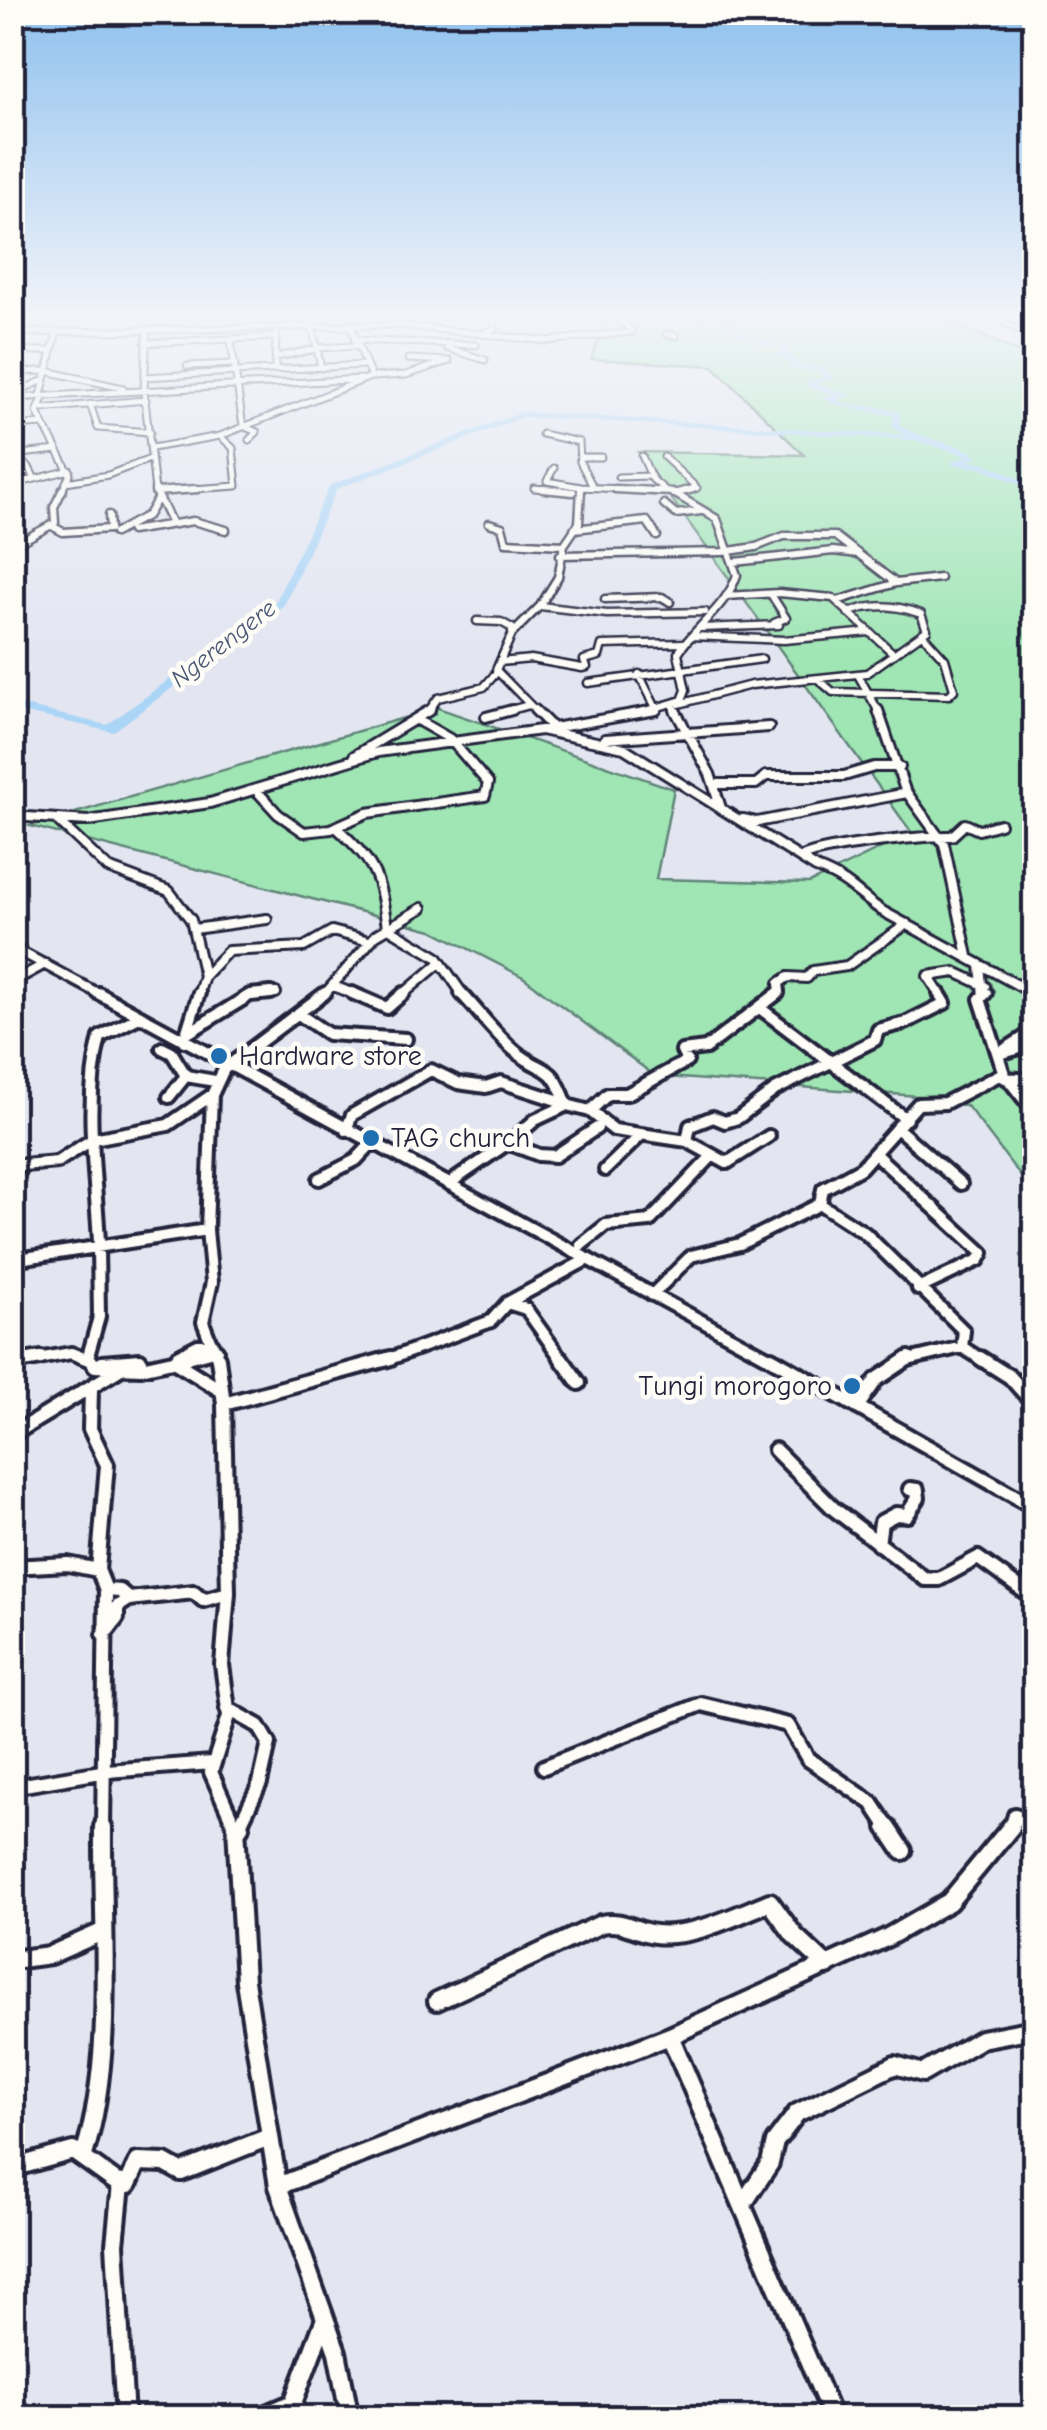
<svg xmlns="http://www.w3.org/2000/svg" width="1047" height="2430" viewBox="0 0 1047 2430" font-family="'Comic Neue',sans-serif">
<style>
.green{fill:#9fe6b4;stroke:#608478;stroke-width:2.5}
.lines{fill:none;stroke-linecap:round;stroke-linejoin:round}
.river{fill:#abd5f6;fill-rule:evenodd}
.minor-far5-casing{stroke:#22223b;stroke-width:9}
.minor-far4-casing{stroke:#22223b;stroke-width:11}
.minor-far3-casing{stroke:#22223b;stroke-width:14}
.minor-far2-casing{stroke:#22223b;stroke-width:18}
.minor-far1-casing{stroke:#22223b;stroke-width:20}
.minor-casing{stroke:#22223b;stroke-width:24}
.minor-far5{stroke:#fdfcf7;stroke-width:5}
.minor-far4{stroke:#fdfcf7;stroke-width:6}
.minor-far3{stroke:#fdfcf7;stroke-width:8}
.minor-far2{stroke:#fdfcf7;stroke-width:10}
.minor-far1{stroke:#fdfcf7;stroke-width:12}
.minor{stroke:#fdfcf7;stroke-width:16}
.poi-dot{fill:#1f6fb2;stroke:#fdfcf7;stroke-width:4}
.labels{text-anchor:middle;dominant-baseline:central;stroke-width:9;stroke-linejoin:round;paint-order:stroke}
.far-water-label{font-size:25px;font-style:italic;fill:#4b5873;stroke:#fdfcf7}
.poi-label{font-size:28px;fill:#22223b;stroke:#fdfcf7;text-anchor:start}
</style>
<rect width="100%" height="100%" fill="#e3e6f1"/>
<filter id="ink" filterUnits="userSpaceOnUse"><feTurbulence type="fractalNoise" baseFrequency=".01" numOctaves="2"/><feDisplacementMap in="SourceGraphic" scale="20" xChannelSelector="R" yChannelSelector="G"/><feConvolveMatrix kernelMatrix="1 2 1 2 8 2 1 2 1" color-interpolation-filters="sRGB"/></filter>
<g filter="url(#ink)">
<path class="green" d="M607 318H942L1034 359V1181L1022 1178 968 1107 944 1098 655 1076 523 977 432 930 30 826 438 708 674 789 656 879 809 883 912 833 638 452 804 455 713 366 591 359Z"/>
<g class="lines">
<path class="river" d="M708 318H717L764 341 791 346 786 354 796 359 795 365 822 367 834 378 816 384 851 395 837 399 848 405H871L901 413 899 425C926 442 956 440 979 457L969 461 986 463 1034 485V491L981 468 952 465V461L968 456 913 440 523 417 337 489 284 605 113 732 12 710V703L107 725 276 601 330 485 522 412 903 435 891 426 894 416C870 409 848 411 826 400V396L836 394 810 388 807 382 824 377 817 371 788 369 789 362 778 355 783 349 759 345Z"/>
<defs>
<path id="minor-far5" d="M996 318 1034 338
M312 325 321 368
M398 325 547 341 632 332 619 318
M147 329 144 391 155 491
M12 333 390 325 409 318
M483 333 496 328 493 318
M666 334 676 336
M231 340 242 420 245 427 257 432 249 440
M354 340 476 345
M145 343 275 337
M451 343 447 348 485 360
M316 348 358 346
M12 351H51
M277 357 316 349
M187 366 235 364
M275 368 276 332
M12 372 46 371 123 388
M144 377 364 365
M371 377 406 375 449 361 408 359
M12 394 44 380
M41 395 57 332
M44 396 37 412 70 474 62 491
M12 398 361 379
M90 404 98 428 150 432
M39 409 146 400
M12 426 43 424
M542 434 579 442 580 462 592 485
M152 448 220 436 371 377 350 324
M12 455 57 450
M642 456 652 479 665 490
M12 457 29 467 35 479
M580 457H601
M664 457 697 488 683 491
M554 468 547 481 581 487
M618 477 651 476
M66 482 108 475 150 459
M12 485 70 470
M534 488 567 491
M163 491 237 486 233 448 220 436
M581 491V487L661 491"/>
<path id="minor-far4" d="M155 489 172 524
M543 489 573 492
M615 489 672 492 717 519 737 575C727 606 695 627 678 653L686 690 682 700 642 712
M155 492 198 489
M673 494 693 489
M664 504 676 514 701 511
M489 523 502 527 506 542 564 545
M52 526 63 532 110 529 109 515
M574 529 647 521 657 536
M131 531 193 521 226 530
M115 533 148 515 158 498
M18 543 55 523 54 507 63 489
M560 555 722 552 756 547 784 536H835L896 583
M735 562 833 551 858 554
M726 596 779 593 833 598 894 654
M605 599 662 597 670 602
M837 601 896 583 940 578
M540 606 607 614 705 612
M477 621 501 622 512 628V634
M700 628 779 625 774 623 786 618 772 596
M692 636 784 640 870 632
M500 662 531 659 582 668 587 667 584 660 599 656 602 645 684 643
M639 674 657 710
M858 675 879 712
M819 680 833 692 949 695 954 690 945 659 924 636
M588 683 762 659
M679 704 751 685 867 673 927 630 921 614C897 605 872 603 848 613
M673 706 676 712
M428 712 438 698 484 687 496 673
M503 712 529 705
M537 712 496 670 512 634 540 606 558 577 564 545 579 523 581 489"/>
<path id="minor-far3" d="M535 710 550 725
M675 710 710 774 721 808
M878 710 905 790 944 844 968 956
M486 717 512 710
M542 730 656 710
M608 742 605 739 769 727
M354 756 430 710
M715 784H756L766 776H844L874 767H900
M257 791 278 814 304 832 331 829 367 813 485 796 488 783 450 739 417 720
M12 816 88 821 210 803 378 752 541 730 624 748 816 868C851 881 855 893 884 912L1034 994
M743 819 757 822 907 793
M58 821 108 868 169 891 191 920 204 976 198 996
M336 827C376 864 379 874 387 927L437 957 464 996
M801 858C817 847 927 835 952 836L965 824 979 830 1000 824
M194 929 267 919
M12 947 103 996
M980 965 983 996
M204 976 228 951 304 947 332 931 369 941
M12 982 45 964
M334 986 358 996
M249 996 276 993
M323 996 376 935 422 908
M401 996 441 962
M775 996 780 992 779 983 788 977 807 978 813 971 847 966 907 924
M941 996 928 976 955 972 985 986"/>
<path id="minor-far2" d="M98 993 775 1361
M352 993 387 1008 404 993
M461 993C479 1012 496 1035 515 1051 545 1076 551 1060 567 1105L590 1111 614 1130 687 1141 690 1126 713 1117 725 1122 738 1118 775 1090 875 1040 878 1030 905 1023 945 1003 939 993
M986 993 980 999 1004 1074 1034 1112
M761 1009 906 1119
M300 1015 328 1034 406 1039
M188 1033 250 995 271 993
M184 1041 199 993
M162 1048 172 1053 186 1076 215 1081
M998 1054 1034 1031
M999 1054 1034 1044
M1005 1078 1034 1080
M169 1097 185 1077
M590 1111 608 1094H627L687 1061 682 1051 706 1048 778 993
M897 1128 961 1184
M346 1130 352 1115 431 1070 458 1083 486 1087 501 1082 566 1103
M687 1141 727 1163 769 1136
M509 1143 535 1120 567 1105
M875 1154 983 1253 979 1260 918 1289
M12 1166 57 1162 93 1139 168 1125 212 1095
M605 1170 639 1137
M319 1179 356 1160 372 1143
M450 1183 508 1143 539 1155 555 1156 597 1128
M820 1204 865 1233 964 1331 962 1347 904 1361
M99 1243C96 1175 83 1103 100 1037L139 1017
M581 1245 606 1225 650 1221 711 1157
M12 1260 207 1230
M652 1295 691 1256 740 1244 820 1204 823 1189 861 1168 918 1104 945 1103 1003 1073
M507 1303 526 1309 563 1361
M962 1347 984 1361
M88 1356 99 1317 98 1245
M177 1356 198 1345 213 1344
M27 1361 71 1353 91 1361
M133 1361 140 1360
M176 1361 217 1350
M218 1361 203 1322 212 1282 207 1230 212 1095 224 1069 325 993
M384 1361 491 1321 507 1303 588 1259"/>
<path id="minor-far1" d="M89 1358 95 1366 141 1368 186 1358
M218 1358 224 1404 228 1593 222 1665 229 1716 211 1772 236 1829
M561 1358 579 1383
M771 1358 1034 1507
M980 1358 1010 1377 1034 1404
M175 1362 222 1391
M12 1363 41 1358
M102 1363 140 1360
M91 1390 90 1429 107 1465 98 1570
M224 1404 391 1358
M857 1407 876 1380 909 1358
M12 1435 118 1370
M775 1450 834 1509 925 1579H939L978 1558 1025 1592 1034 1569
M878 1544 881 1522 896 1514 907 1515 918 1498 917 1490 910 1489
M12 1567 68 1564 98 1570 106 1590 120 1591 129 1599 194 1592 203 1600 228 1593
M104 1635 117 1618V1607L129 1599
M227 1708 259 1726 269 1743 260 1783 238 1829
M544 1767 701 1704 788 1725 808 1759 872 1803 889 1829
M12 1787 107 1771 212 1763
M103 1829 106 1590
M1011 1829 1015 1815 1034 1824"/>
<path id="minor" d="M236 1827 245 1981 278 2186 337 2352 350 2418
M887 1827 903 1851
M237 1831 240 1827
M12 1960 50 1955 102 1932
M437 2001 601 1924C623 1919 635 1932 655 1934 693 1938 735 1916 770 1902L794 1935 827 1966
M670 2036 833 2418
M84 2155C115 2057 102 1930 103 1827
M12 2168 73 2151 116 2182 128 2184 138 2162 165 2163 181 2172 269 2137
M121 2184 115 2244 125 2418
M278 2186 670 2036 888 1937 949 1902 1011 1827
M745 2201 770 2163 775 2142 797 2113 895 2065 923 2073 981 2039 1034 2029
M258 2418 293 2403 324 2321"/>
</defs>
<use href="#minor-far5" class="minor-far5-casing"/>
<use href="#minor-far4" class="minor-far4-casing"/>
<use href="#minor-far3" class="minor-far3-casing"/>
<use href="#minor-far2" class="minor-far2-casing"/>
<use href="#minor-far1" class="minor-far1-casing"/>
<use href="#minor" class="minor-casing"/>
<use href="#minor-far5" class="minor-far5"/>
<use href="#minor-far4" class="minor-far4"/>
<use href="#minor-far3" class="minor-far3"/>
<use href="#minor-far2" class="minor-far2"/>
<use href="#minor-far1" class="minor-far1"/>
<use href="#minor" class="minor"/>
</g>
</g>
<linearGradient id="sky" x2="0" y2="1"><stop stop-color="#8fc1ee"/><stop offset="0.48" stop-color="#f2f4f9"/><stop offset="1" stop-color="#f2f4f9" stop-opacity="0"/></linearGradient>
<rect width="1047" height="659" fill="url(#sky)"/>
<g class="poi-dot">
<circle cx="219" cy="1056" r="10"/>
<circle cx="371" cy="1138" r="10"/>
<circle cx="852" cy="1386" r="10"/>
</g>
<g class="labels">
<g class="far-water-label">
<text transform="translate(223 643) rotate(-38)">Ngerengere</text>
</g>
<g class="poi-label">
<text x="239" y="1056">Hardware store</text>
<text x="391" y="1138">TAG church</text>
<text x="832" y="1386" text-anchor="end">Tungi morogoro</text>
</g>
</g>
<rect width="1047" height="2430" fill="none" stroke="#fdfcf7" stroke-width="50"/>
<rect x="25" y="25" width="997" height="2380" fill="none" stroke="#22223b" stroke-width="4" filter="url(#ink)"/>
</svg>
